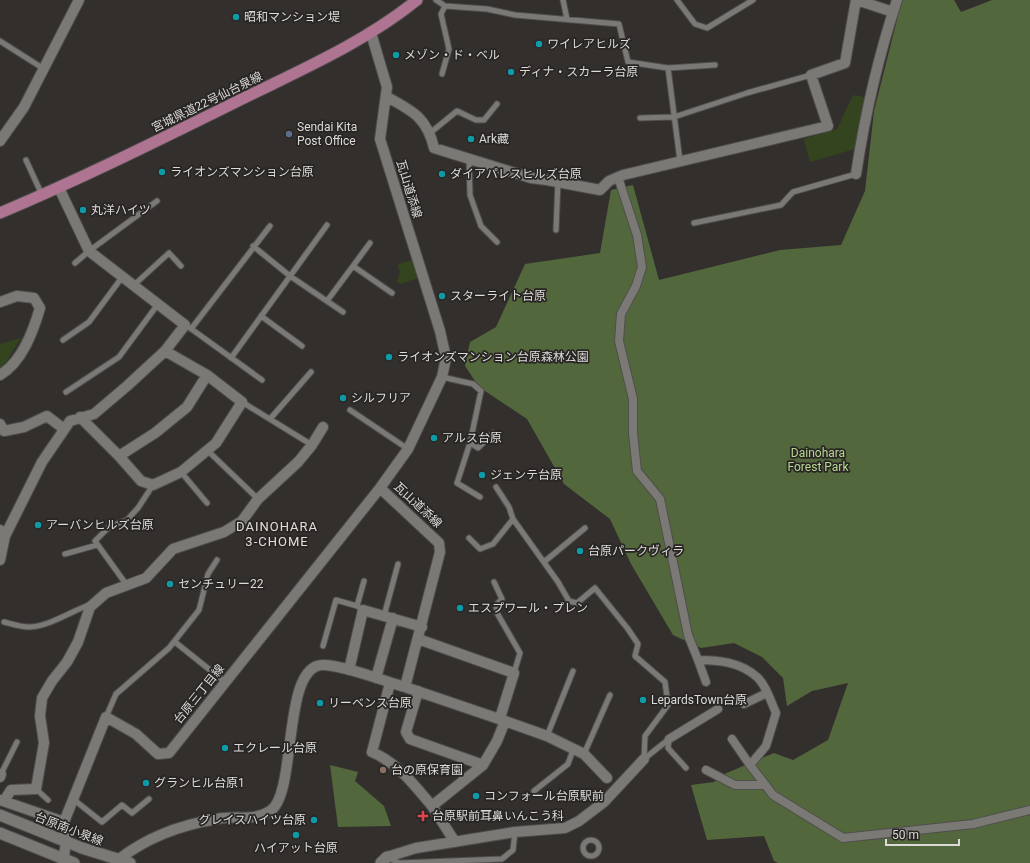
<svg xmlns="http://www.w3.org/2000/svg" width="1030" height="863" viewBox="0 0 1030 863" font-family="Roboto,'Noto Sans JP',sans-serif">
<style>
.green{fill:#33441f}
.forest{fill:#53673c}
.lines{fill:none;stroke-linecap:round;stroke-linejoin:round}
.service-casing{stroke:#504e4c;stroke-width:7}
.pedestrian-casing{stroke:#504e4c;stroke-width:10}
.minor-casing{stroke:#504e4c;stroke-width:12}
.tertiary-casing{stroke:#504e4c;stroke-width:13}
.primary-casing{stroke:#504e4c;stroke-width:13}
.service{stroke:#7b7976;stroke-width:5}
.pedestrian{stroke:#7b7976;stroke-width:8}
.minor{stroke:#7b7976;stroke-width:10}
.tertiary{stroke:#7b7976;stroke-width:11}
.primary{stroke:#b07493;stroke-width:11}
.culture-dot{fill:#0f9aa8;stroke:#282523;stroke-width:1.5}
.service-dot{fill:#5c6f8a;stroke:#282523;stroke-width:1.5}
.education-dot{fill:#8d6e63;stroke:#282523;stroke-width:1.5}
.health-dot{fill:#e0444e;stroke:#282523;stroke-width:1.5}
.labels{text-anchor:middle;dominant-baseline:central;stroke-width:3.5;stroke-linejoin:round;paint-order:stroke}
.poi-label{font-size:12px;fill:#dcdbd9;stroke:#282523;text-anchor:start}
.street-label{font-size:12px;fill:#dcdbd9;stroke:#282523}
.park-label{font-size:12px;fill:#b6d892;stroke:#282523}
.neighbourhood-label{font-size:13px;letter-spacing:1px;fill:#e0ddda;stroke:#282523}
</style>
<rect width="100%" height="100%" fill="#322f2d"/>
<path class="green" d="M853 95 864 97 855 149 810 162 804 139 837 129Z
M414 259 418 278 400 284 397 282 400 271 397 265Z
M21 338 4 365 0 368V344Z"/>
<path class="forest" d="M902 0H954L961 12 992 0H1030V863H778L774 861 764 836 707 840 691 785 714 782 722 775 774 753 793 760 828 740 848 683 812 691 787 706 783 678 762 657 734 643 701 648 673 635 631 564 610 519 564 484 527 419 479 387 465 366 470 342 496 327 525 264 600 253 611 190 633 185 659 280 780 250 841 245 865 191 874 111Z
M330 765 358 772 355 781 384 806 391 826 338 827Z"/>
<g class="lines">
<defs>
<path id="service" d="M436 0 445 6 487 9 515 15 619 24 628 62 668 68
M563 0 567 19
M677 0 695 24 707 28 753 0
M0 41 44 69
M442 74 449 49 441 14 445 6
M640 118 674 117 747 93 811 75
M430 133 457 111 476 120H484L497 104
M469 159 470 195 481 226 497 242
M26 160 42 195
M680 161 668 68 715 65
M694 223 781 205 793 192 856 174
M556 230 558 181
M253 246 290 276 343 312
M75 263 89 251 157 201
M353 266 370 243
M134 285 169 253 181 266
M327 301 353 266 392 293
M261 316 302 346
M190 328 262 380
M191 329 270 226
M63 340 89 322 123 276
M231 358 327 225
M442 377 473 384 481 391 470 443 478 448 493 433
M66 392 119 357 158 304
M242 402 312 445
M350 410 408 449
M270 419 311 372
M470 443 457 483 480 497
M207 450 258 499
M181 472 207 503
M496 487 509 507 513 519 558 582 569 601 577 603 595 588 628 629 638 644 635 656 665 682 668 705 645 736 644 759
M469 538 480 549 493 544 513 519
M65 554 97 545
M544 562 585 528
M494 582 502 599 496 605 497 613 520 653 514 673
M126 584 95 541 109 527 127 520 138 508 153 485
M360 608 357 606 364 581
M384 616 398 564
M4 622C12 624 21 627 29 627 48 627 72 611 91 604
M175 642 225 682
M323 646 336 600 357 606
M106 717 116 694 169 648 199 610 208 574 217 560
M547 736 573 671
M584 754 610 695
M644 759 669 739 668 748 686 768
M1 774 17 742
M36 789 48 800
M534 791 568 764 573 750
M73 799 102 822 122 805 132 813 149 799
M583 848a8 8 0 1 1 16 0a8 8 0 1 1-16 0Z
M388 858 400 863 502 859 513 850 515 832"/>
<path id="pedestrian" d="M618 177 637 235 642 267 636 286 621 314 619 341 633 399V433L637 471 660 499 688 635 698 660C719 660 740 662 757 677 766 685 771 702 776 713L766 746 750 765 773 795 843 838 973 824 1030 810
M698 660 706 682
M744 704 767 693
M669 739 718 709
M732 739 750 765
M706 770 735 785H765"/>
<path id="minor" d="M857 0 893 12
M371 33 387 87 380 139 440 331 446 358 442 377 408 449 380 488 439 543 440 552 405 687 505 721 497 741 483 765 432 806 455 842
M387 97C413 111 427 118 434 148L531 178 547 180 600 190 609 181 623 175 828 126 811 75 845 63 856 0
M0 141 24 107 79 0
M856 174C865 115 878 57 897 0
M0 302 17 296 34 298 40 308C33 332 22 362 0 375
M80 417 119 456 141 481 153 485 181 472 216 443 242 402 207 375 165 351
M0 424 4 431 24 427 47 416 64 429
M119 456 155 433 187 407 207 375
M0 530 5 536 42 462 70 421 94 414 127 386 165 351 185 325 89 251 59 188
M0 560 5 536
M418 639 514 673 500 718
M349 670 363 610 422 627
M376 678 393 618
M390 683 372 752C399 764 414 785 432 806
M418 691 406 732 410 739 483 765
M505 721 547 736 584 754 607 778
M0 774H1L0 777
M0 800 64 822
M4 801 11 790 36 789 44 743 40 716 42 698 52 681 67 662 78 642 90 607 106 593 146 578 173 549 224 532 242 521 258 499 298 462 312 445 323 427
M118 860C147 837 180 825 217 819 236 815 253 822 270 811 298 794 281 665 323 665 343 665 384 681 405 687
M381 862 387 857 416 848 515 832 565 828 579 821 604 802 644 759
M63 863 66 842 64 822 106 717 136 734 158 754 169 753 380 488"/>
<path id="tertiary" d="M0 815 82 848 130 863
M0 833 74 863
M381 863 387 857"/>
<path id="primary" d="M0 213C83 178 163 138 244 98 303 69 365 42 417 0"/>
</defs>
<use href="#service" class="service-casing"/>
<use href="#pedestrian" class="pedestrian-casing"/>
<use href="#minor" class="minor-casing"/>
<use href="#tertiary" class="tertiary-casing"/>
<use href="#primary" class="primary-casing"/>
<use href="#service" class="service"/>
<use href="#pedestrian" class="pedestrian"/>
<use href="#minor" class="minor"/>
<use href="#tertiary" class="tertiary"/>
<use href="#primary" class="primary"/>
</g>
<g class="culture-dot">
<circle cx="236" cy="17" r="4"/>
<circle cx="539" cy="44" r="4"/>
<circle cx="396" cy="55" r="4"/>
<circle cx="511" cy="72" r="4"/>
<circle cx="471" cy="139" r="4"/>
<circle cx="162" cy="172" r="4"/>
<circle cx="442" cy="174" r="4"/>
<circle cx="83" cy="210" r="4"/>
<circle cx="442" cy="296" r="4"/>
<circle cx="389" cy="357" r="4"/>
<circle cx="343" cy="398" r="4"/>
<circle cx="434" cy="438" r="4"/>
<circle cx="482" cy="475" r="4"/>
<circle cx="38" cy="525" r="4"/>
<circle cx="580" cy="551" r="4"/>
<circle cx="170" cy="584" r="4"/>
<circle cx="460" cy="608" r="4"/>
<circle cx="643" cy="700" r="4"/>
<circle cx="320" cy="703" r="4"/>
<circle cx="225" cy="748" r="4"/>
<circle cx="146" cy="783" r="4"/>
<circle cx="476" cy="796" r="4"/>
<circle cx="314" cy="820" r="4"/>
<circle cx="296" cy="835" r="4"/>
</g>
<circle class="service-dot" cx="289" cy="134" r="4"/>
<circle class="education-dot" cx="383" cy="770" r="4"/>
<path class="health-dot" d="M421 810h4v4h4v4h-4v4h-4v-4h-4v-4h4z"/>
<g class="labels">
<g class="poi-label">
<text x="244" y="17">昭和マンション堤</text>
<text x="547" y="44">ワイレアヒルズ</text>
<text x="404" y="55">メゾン・ド・ベル</text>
<text x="519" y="72">ディナ・スカーラ台原</text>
<text x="297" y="127">Sendai Kita<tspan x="297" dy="14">Post Office</tspan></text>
<text x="479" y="139">Ark藏</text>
<text x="170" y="172">ライオンズマンション台原</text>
<text x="450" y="174">ダイアパレスヒルズ台原</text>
<text x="91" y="210">丸洋ハイツ</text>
<text x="450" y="296">スターライト台原</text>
<text x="397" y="357">ライオンズマンション台原森林公園</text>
<text x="351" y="398">シルフリア</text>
<text x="442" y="438">アルス台原</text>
<text x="490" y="475">ジェンテ台原</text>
<text x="46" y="525">アーバンヒルズ台原</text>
<text x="588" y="551">台原パークヴィラ</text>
<text x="178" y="584">センチュリー22</text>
<text x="468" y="608">エスプワール・プレン</text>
<text x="651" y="700">LepardsTown台原</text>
<text x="328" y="703">リーベンス台原</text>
<text x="233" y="748">エクレール台原</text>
<text x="391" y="770">台の原保育園</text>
<text x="154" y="783">グランヒル台原1</text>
<text x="484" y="796">コンフォール台原駅前</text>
<text x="432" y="816">台原駅前耳鼻いんこう科</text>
<text x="306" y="820" text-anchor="end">グレイスハイツ台原</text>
<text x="296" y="848" text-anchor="middle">ハイアット台原</text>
</g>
<g class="street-label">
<text transform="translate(207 102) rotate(-26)">宮城県道22号仙台泉線</text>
<text transform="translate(409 189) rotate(73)">瓦山道添線</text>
<text transform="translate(418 505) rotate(43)">瓦山道添線</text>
<text transform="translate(199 694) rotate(-51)">台原三丁目線</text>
<text transform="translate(69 829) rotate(21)">台原南小泉線</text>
</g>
<g class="park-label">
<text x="818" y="453">Dainohara<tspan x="818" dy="14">Forest Park</tspan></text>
</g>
<g class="neighbourhood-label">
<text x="277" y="526">DAINOHARA<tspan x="277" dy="15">3-CHOME</tspan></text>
</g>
</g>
<path d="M886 839v6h73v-6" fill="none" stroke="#dcdbd9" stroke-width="2"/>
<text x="892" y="839" font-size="12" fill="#dcdbd9" stroke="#282523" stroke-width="3" paint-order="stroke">50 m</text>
</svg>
